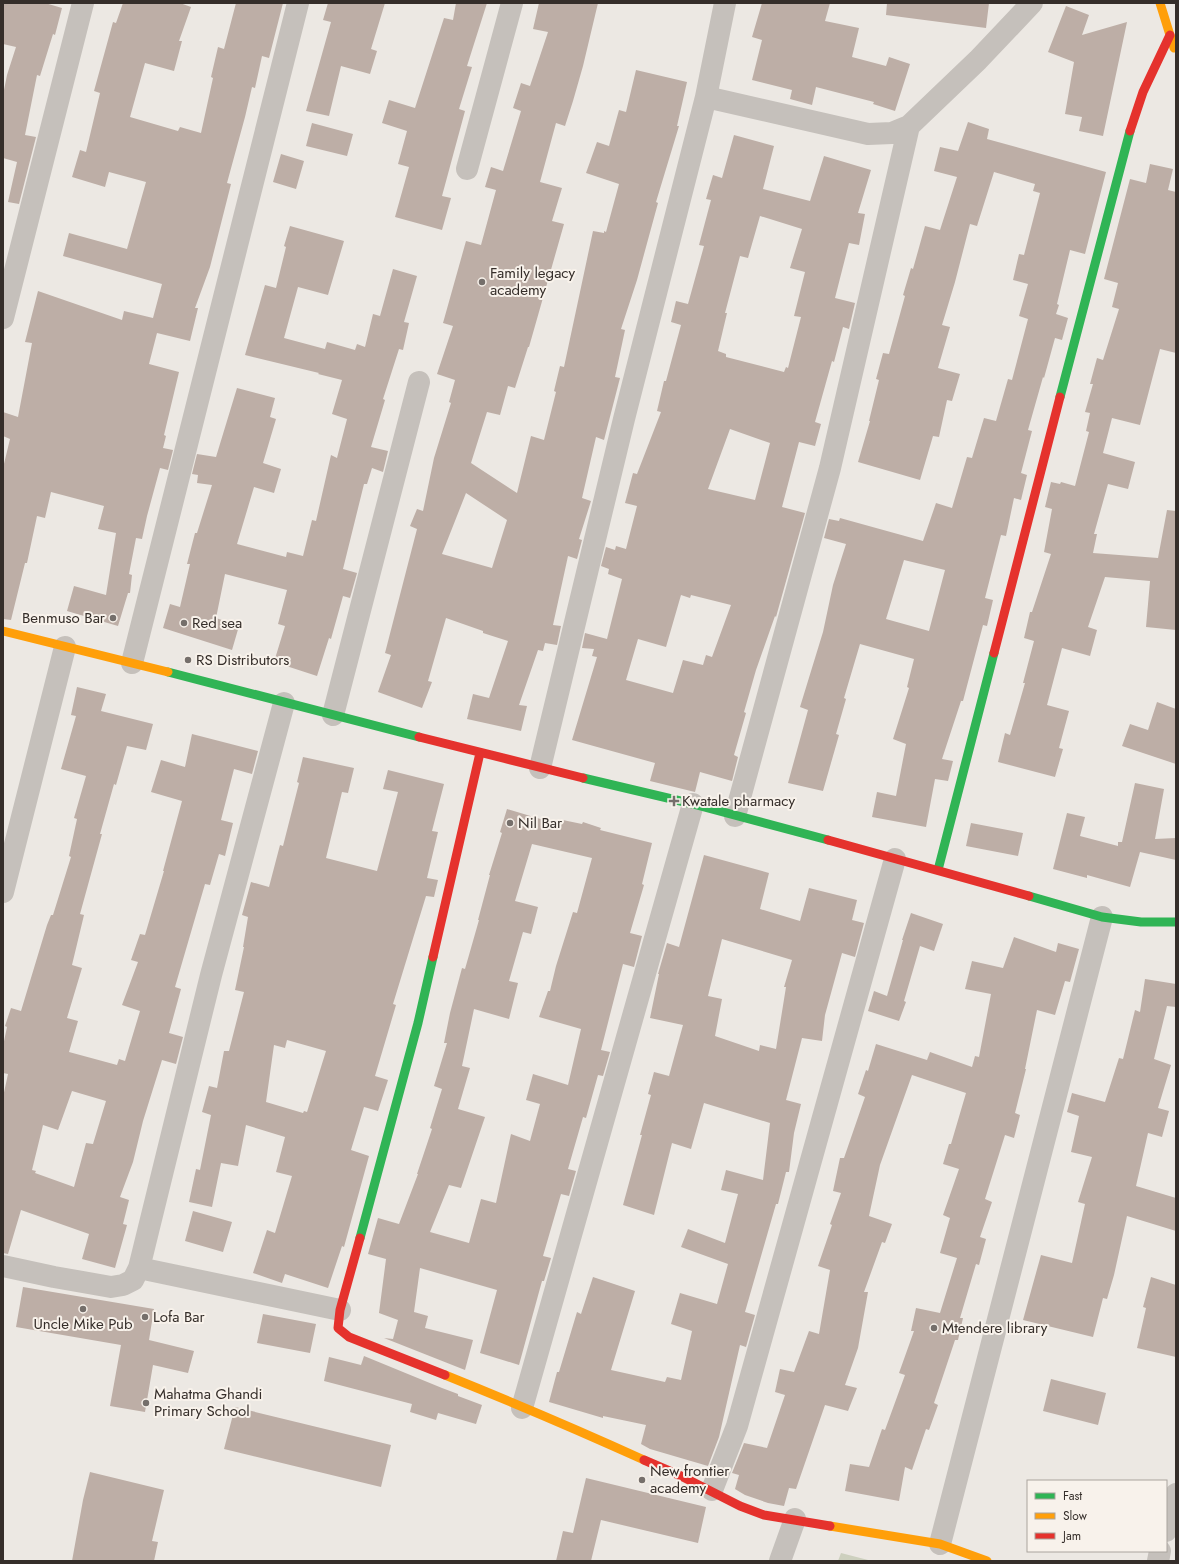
<svg xmlns="http://www.w3.org/2000/svg" width="1179" height="1564" viewBox="0 0 1179 1564" font-family="Jost,sans-serif">
<style>
.green{fill:#cdd0be}
.building{fill:#bdaea6;fill-rule:evenodd}
.lines{fill:none;stroke-linecap:round;stroke-linejoin:round}
.street{stroke:#c5c0bb;stroke-width:22}
.fast{stroke:#30b455;stroke-width:9}
.slow{stroke:#ff9f0a;stroke-width:9}
.jam{stroke:#e5322d;stroke-width:9}
.poi-dot{fill:#756f6b;stroke:#f8f2eb;stroke-width:1.5}
.labels{text-anchor:middle;dominant-baseline:central;stroke-width:4;stroke-linejoin:round;paint-order:stroke}
.poi-label{font-size:15px;fill:#352e2a;stroke:#f8f2eb;text-anchor:start}
</style>
<rect width="100%" height="100%" fill="#ece8e3"/>
<path class="green" d="M841 1553 872 1561H838Z"/>
<path class="building" d="M3 3H45L62 8 55 35 53 34 40 76 37 75 25 135 36 137 19 204 8 202 17 162 3 158V95L7 75 16 47 3 44Z
M123 3H180L191 7 179 41H182L174 71 145 63 130 117 178 131 180 127 201 133 213 78 211 77 218 47 224 49 236 3H283L269 58 262 56 255 88 252 87 245 117 227 183 231 184 210 267 195 308H198L190 341 157 333 149 364 179 372 164 435 166 436 163 448 173 450 168 470 160 468 147 516 142 539 136 538 129 574 132 575 130 593H128L118 626 67 611 74 586 106 595 116 533 98 529 104 506 51 492 45 518 37 516 27 563H25L11 620 3 619V468L10 439 3 436V412L18 417 32 343 25 342 38 291 122 320 124 311 153 318 162 284 63 256 69 233 127 249 146 182 109 172 105 187 72 177 80 150 86 152 100 93 94 91 113 22 116 23Z
M328 3H385L371 49 377 51 370 74 341 66 329 116 306 111 331 22 323 20Z
M456 3H487L467 66 472 67 459 109 465 111 442 196 451 198 442 230 395 217 409 167 398 164 407 131 382 123 389 100 415 108 444 18 453 20Z
M539 3H598L583 66 573 101 565 126 556 123 540 182 562 188 552 221 564 224 529 347H528L515 388 508 386 500 415 487 412 471 463 517 493 531 436 544 440 556 392 554 391 560 366 564 367 593 231 604 233V231L606 232 619 184 586 173 597 142 609 146 619 110 626 112 636 70 687 82 677 126H679L656 202 658 203 637 280 621 329 625 330 615 377 620 378 604 440 596 437 582 498 591 501 579 539 582 540 577 559 568 556 553 625 561 626 557 645 545 643 543 651 538 650 519 705 527 706 521 731 467 719 473 694 489 698 508 641 483 633V631L446 618 428 681 432 682 422 708 378 692 391 655 385 653 417 529 410 526 417 509 423 511 434 458 451 403 449 402 455 380 437 374 453 326 443 323 466 241 481 245 496 190 485 187 491 167 503 171 521 111 513 108 521 83 530 86 548 32 533 29ZM466 493 507 520 492 568 442 554Z
M762 3H830L825 21 859 28 852 57 886 66 889 57 910 64 895 111 873 104 874 102 816 87 812 105 790 99 792 90 752 80 762 40 752 37Z
M887 3H989L986 28 886 15Z
M1066 6 1089 15 1082 35 1127 22 1103 136 1079 131 1082 117 1065 114 1074 62 1048 52Z
M968 122 989 129 987 139 1106 172 1085 254 1070 250 1057 304 1059 305 1056 314 1068 318 1062 340 1055 338 1044 378 1043 377 1028 430 1032 431 1021 473 1027 475 1021 500 1014 498 1006 536 1001 535 985 598 993 600 987 626 983 625 963 701H961L942 759 953 761 948 781 935 779 926 827 872 817 877 792 896 796 906 744 893 739 909 688 907 687 914 659 860 644 844 698 846 699 836 734 839 735 823 791 788 783 808 710 800 707 823 632 833 585 846 544 824 538 829 519 839 521 840 518 923 541 936 503 952 508 967 457 972 458 984 418 996 421 1008 379 1012 380 1028 319 1019 316 1028 284 1013 280 1019 254 1024 255 1040 193 1033 191 1035 184 994 172 977 226 970 224 955 282 942 325 950 327 938 368 960 374 952 401 947 400 939 437 933 436 920 480 858 462 870 421H869L879 380 876 379 883 353 889 354 905 296 903 295 911 268 913 269 925 226 940 230 957 177 934 171 940 147 958 151ZM904 560 945 570 929 631 886 619Z
M312 123 353 134 347 156 306 146Z
M734 135 774 146 763 189 810 201 824 156 871 170 858 213 865 214 859 245 849 243 835 298 855 303 849 329 843 327 834 362 832 361 815 422 821 424 815 446 799 442 782 507 805 513 776 617 775 616 756 670 744 712 746 713 734 755 738 757 732 781 700 772 695 792 650 781 655 763 572 740 597 657 592 656 594 649 582 648 585 633 607 639 622 579 608 574 609 569 601 566 606 547 615 550 616 546 626 549 637 506 625 503 633 473 637 474 661 412 657 411 664 381H666L681 325 671 322 676 301 688 304 704 246 699 245 711 200 706 199 713 175 722 178ZM760 216 802 229 790 268 805 272 794 316 801 317 788 368 786 367 784 372 726 357V354L718 351 727 313H725L740 256 748 258ZM730 429 770 443 755 500 708 489ZM681 595 690 598 691 595 731 605 712 657 706 655 703 665 683 660 673 693 626 680 638 639 666 647Z
M281 154 304 161 296 189 273 182Z
M1150 164 1173 169 1168 190 1176 192V353L1160 349 1140 425 1112 418 1103 453 1135 462 1128 489 1108 484 1094 534H1097L1093 553 1158 558 1167 510 1176 511V630L1146 627 1150 581 1105 577 1088 627 1097 630 1090 656 1062 648 1047 705 1069 711 1059 748 1063 749 1055 777 998 762 1005 733 1010 735 1025 683H1023L1034 641 1024 638 1030 612H1032L1051 554 1044 552 1052 509 1045 507 1051 482 1060 484 1061 482 1075 486 1089 432 1086 431 1090 413 1085 412 1093 384H1090L1097 358 1103 360 1119 309 1112 307 1118 283 1104 279 1130 179 1146 183Z
M290 226 344 241 328 295 298 287 284 338 325 349 327 342 355 350 357 344 365 347 373 314 380 316 393 269 417 276 404 322 409 323 403 350 399 349 383 399 385 400 371 447 388 451 383 472 372 468 367 484H364L343 569 357 573 350 598 343 596 331 639 329 638 317 676 274 662 285 626 278 624 287 590 225 574 216 618 239 626 232 650 163 628 170 604 180 607 190 564H187L195 533H197L212 485 197 483 198 475 192 474 197 454 216 457 237 388 275 398 270 417 276 419 263 463 281 469 274 493 254 487 237 544 286 557 287 552 303 556 312 520 316 521 331 455 337 458 347 419 332 414 342 380 318 374 319 373 245 355 265 285 276 288 286 247 284 246Z
M77 687 106 694 101 711 153 724 146 750 127 746 116 785 114 784 100 834H102L80 914 84 915 72 965 82 968 67 1018 78 1021 69 1052 117 1065 119 1059 125 1061 140 1011 122 1005 138 962 131 960 140 934 145 935 164 871H163L182 801 151 792 161 760 185 767 192 734 258 751 252 774 234 769 221 820 233 823 225 856 219 854 210 885 205 884 175 987 181 989 169 1033 183 1037 176 1064 162 1060 143 1121 133 1162 120 1197 129 1200 123 1224 127 1225 115 1268 82 1259 89 1234 21 1210 8 1254 3 1253V1097L8 1074 3 1073V1046L7 1027 5 1026 11 1008 21 1011 47 925 51 915H53L71 857 69 856 77 819 74 818 86 776 61 769 76 716 71 715ZM72 1091 106 1101 93 1144 86 1143 74 1187 35 1173 36 1171 32 1170 43 1125 58 1130Z
M1157 702 1176 709V764L1122 746 1130 724 1148 730Z
M303 757 354 768 348 793 342 792 326 858 377 871 398 792 383 789 388 770 444 784 432 831 438 832 427 878 438 880 434 897 426 896 393 1004 396 1005 375 1076 388 1080 378 1111 364 1107 351 1150 369 1156 344 1247 342 1246 328 1288 285 1274 282 1283 253 1273 267 1230 275 1233 292 1176 276 1172 285 1137 246 1125 238 1166 221 1163 212 1207 189 1202 196 1169 200 1170 211 1115 202 1112 209 1086 217 1088 224 1051H229L244 992 235 990 244 947H243L248 917 242 915 251 882 269 887 280 845 283 846 299 783 297 782ZM287 1040 326 1051 307 1112 304 1111 303 1113 266 1102 274 1045 285 1048Z
M1135 783 1164 789 1155 839 1176 838V860L1140 852 1130 887 1087 875V878L1053 869 1067 813 1085 817 1080 836 1118 846V842H1122Z
M507 809 557 824 558 819 582 824 583 822 601 828 600 830 652 843 642 884 644 885 630 933 642 936 634 967 623 964 601 1050 610 1052 603 1076 598 1075 586 1118 583 1117 568 1169 576 1171 569 1196 561 1194 543 1256 551 1258 544 1281H542L519 1365 480 1353 497 1290 420 1268 414 1312 428 1316 425 1328 473 1340 465 1370 384 1338 393 1339 398 1320 379 1313 386 1259 368 1254 378 1218 399 1224 418 1174H417L432 1129 430 1128 442 1089 434 1086 447 1043H444L450 1013 462 968 465 969 479 920H478L490 875H489L502 833 500 832ZM532 844 592 858 577 913 573 912 556 966 550 991H548L539 1017 581 1029 568 1085 533 1074 526 1100 540 1104 530 1141 511 1134 496 1203 481 1199 469 1243 430 1232 449 1185 461 1188 485 1117 458 1109 470 1068 462 1066 474 1009 509 1019 518 983 509 981 523 932 531 934 538 907 515 901Z
M971 823 1023 833 1018 856 966 846Z
M704 855 769 873 760 909 800 921 809 888 857 900 852 920 864 923 855 957 842 953 825 1015 822 1041 802 1038 786 1100 801 1104 794 1133 789 1172H786L778 1204H776L745 1312 755 1315 746 1347 740 1345 719 1437 708 1466 650 1449 641 1444 646 1425 603 1416V1418L549 1402 557 1372H559L577 1312 581 1314 593 1277 635 1291 611 1370 665 1382 667 1377 681 1380 692 1331 671 1324 680 1293 717 1304 728 1264 681 1247 688 1229 725 1243 738 1194 721 1190 726 1170 763 1180 770 1123 704 1103 691 1149 672 1143 654 1215 623 1205 642 1135H640L651 1095 648 1094 654 1072 669 1076 683 1025 650 1018 659 974H658L667 943 679 947ZM722 939 792 960 784 987H786L776 1049 760 1045 759 1051 715 1036 722 999 708 996Z
M911 913 943 924 934 951 920 946 904 1001 906 1002 899 1021 868 1011 874 991 887 996 903 940H902Z
M1014 937 1056 952 1058 943 1079 949 1070 982 1065 981 1055 1015 1037 1010 1025 1069H1026L1015 1113 1020 1115 1014 1138 1005 1135 985 1199 992 1202 980 1237 986 1239 979 1265 976 1264 960 1318H963L958 1340H955L934 1403 938 1405 929 1430 926 1429 912 1470 905 1467 899 1501 845 1491 850 1464 869 1467 882 1429 885 1430 905 1375 899 1373 914 1331H911L916 1308 940 1313 957 1258 940 1253 950 1218 943 1215 959 1169 943 1164 949 1144H951L966 1093 912 1075 880 1165 869 1216 892 1224 885 1243 882 1242 864 1292H868L858 1348 845 1385 857 1388 848 1411 825 1405 796 1489 789 1488 784 1506 768 1503 745 1495 735 1489 739 1475 732 1473 744 1443 767 1448 785 1395 775 1392 780 1369 794 1372 809 1331 819 1334 830 1270 818 1266 832 1225 830 1224 841 1193 833 1191 840 1158H844L865 1097 858 1094 866 1070 868 1071 876 1044 927 1060 930 1052 972 1067 975 1056 979 1057 991 994 965 989 972 961 1003 968Z
M1145 979 1176 984V1007L1167 1006 1154 1059 1171 1065 1158 1108 1169 1111 1162 1137 1148 1133 1136 1186 1176 1198V1231L1127 1216 1114 1275 1107 1299 1103 1298 1093 1337 1023 1320 1041 1255 1072 1263 1085 1204 1078 1202 1092 1157 1071 1152 1079 1116 1067 1112 1072 1093 1105 1102 1119 1058 1123 1059 1135 1010 1140 1012Z
M193 1211 232 1222 223 1252 185 1241Z
M1151 1277 1176 1285V1357L1137 1348 1146 1308 1143 1307Z
M23 1287 154 1309 149 1340 194 1351 188 1373 153 1365 145 1412 110 1406 121 1345 16 1327Z
M263 1314 316 1324 310 1353 257 1343Z
M364 1356 442 1388 458 1394V1396L482 1405 476 1424 438 1413 436 1420 410 1412 412 1404 324 1381 329 1357 361 1365Z
M1051 1379 1106 1393 1098 1425 1043 1411Z
M235 1407 391 1445 381 1487 224 1449Z
M90 1472 164 1490 152 1541 158 1542 154 1561H72L83 1500Z
M586 1478 706 1507 698 1543 601 1520 591 1561H556L563 1531 573 1533Z"/>
<g class="lines">
<path class="street" d="M706 97 868 134 892 133 909 126 978 60 1032 3
M467 169 512 3
M3 318 83 3
M132 663 298 3
M333 715 419 382
M540 768 624 419 706 97 725 3
M735 816 830 468 909 126
M3 892 65 647
M3 1266 54 1277 111 1287 123 1285 133 1280 139 1268 211 975 284 703
M139 1268 340 1310
M522 1408 693 804
M712 1490 737 1426 895 859
M1166 1531 1176 1494
M940 1544 1102 917
M780 1561 795 1519
M1158 1561 1160 1551"/>
<path class="fast" d="M1060 397 1130 131
M168 672 419 737
M583 778 693 804 828 840
M938 870 994 653
M1029 896 1102 917 1141 922H1176
M360 1238 418 1023 433 957"/>
<path class="slow" d="M1160 3 1174 48
M3 631 168 672
M445 1375C512 1402 578 1430 644 1460
M830 1526 940 1544 987 1561"/>
<path class="jam" d="M1130 131 1143 92 1170 35
M994 653 1060 397
M419 737 583 778
M828 840 1029 896
M433 957 480 753
M360 1238 340 1310 338 1328 349 1337 445 1375
M644 1460 681 1476 740 1506 764 1515 830 1526"/>
</g>
<g class="poi-dot">
<circle cx="482" cy="282" r="4"/>
<circle cx="113" cy="618" r="4"/>
<circle cx="184" cy="623" r="4"/>
<circle cx="188" cy="660" r="4"/>
<path d="M672 795h4v4h4v4h-4v4h-4v-4h-4v-4h4z"/>
<circle cx="510" cy="823" r="4"/>
<circle cx="83" cy="1309" r="4"/>
<circle cx="145" cy="1317" r="4"/>
<circle cx="934" cy="1328" r="4"/>
<circle cx="146" cy="1403" r="4"/>
<circle cx="642" cy="1480" r="4"/>
</g>
<g class="labels">
<g class="poi-label">
<text x="490" y="273">Family legacy<tspan x="490" dy="17">academy</tspan></text>
<text x="105" y="618" text-anchor="end">Benmuso Bar</text>
<text x="192" y="623">Red sea</text>
<text x="196" y="660">RS Distributors</text>
<text x="682" y="801">Kwatale pharmacy</text>
<text x="518" y="823">Nil Bar</text>
<text x="153" y="1317">Lofa Bar</text>
<text x="83" y="1324" text-anchor="middle">Uncle Mike Pub</text>
<text x="942" y="1328">Mtendere library</text>
<text x="154" y="1394">Mahatma Ghandi<tspan x="154" dy="17">Primary School</tspan></text>
<text x="650" y="1471">New frontier<tspan x="650" dy="17">academy</tspan></text>
</g>
</g>
<rect width="1179" height="1564" fill="none" stroke="#352e2a" stroke-width="8"/>
<rect x="1027" y="1480" width="140" height="72" fill="#f8f2eb" stroke="#aaa49e"/>
<rect x="1035" y="1493" width="20" height="6" fill="#30b455" stroke="#aaa49e"/>
<text x="1063" y="1500" font-size="12" fill="#352e2a">Fast</text>
<rect x="1035" y="1513" width="20" height="6" fill="#ff9f0a" stroke="#aaa49e"/>
<text x="1063" y="1520" font-size="12" fill="#352e2a">Slow</text>
<rect x="1035" y="1533" width="20" height="6" fill="#e5322d" stroke="#aaa49e"/>
<text x="1063" y="1540" font-size="12" fill="#352e2a">Jam</text>
</svg>
